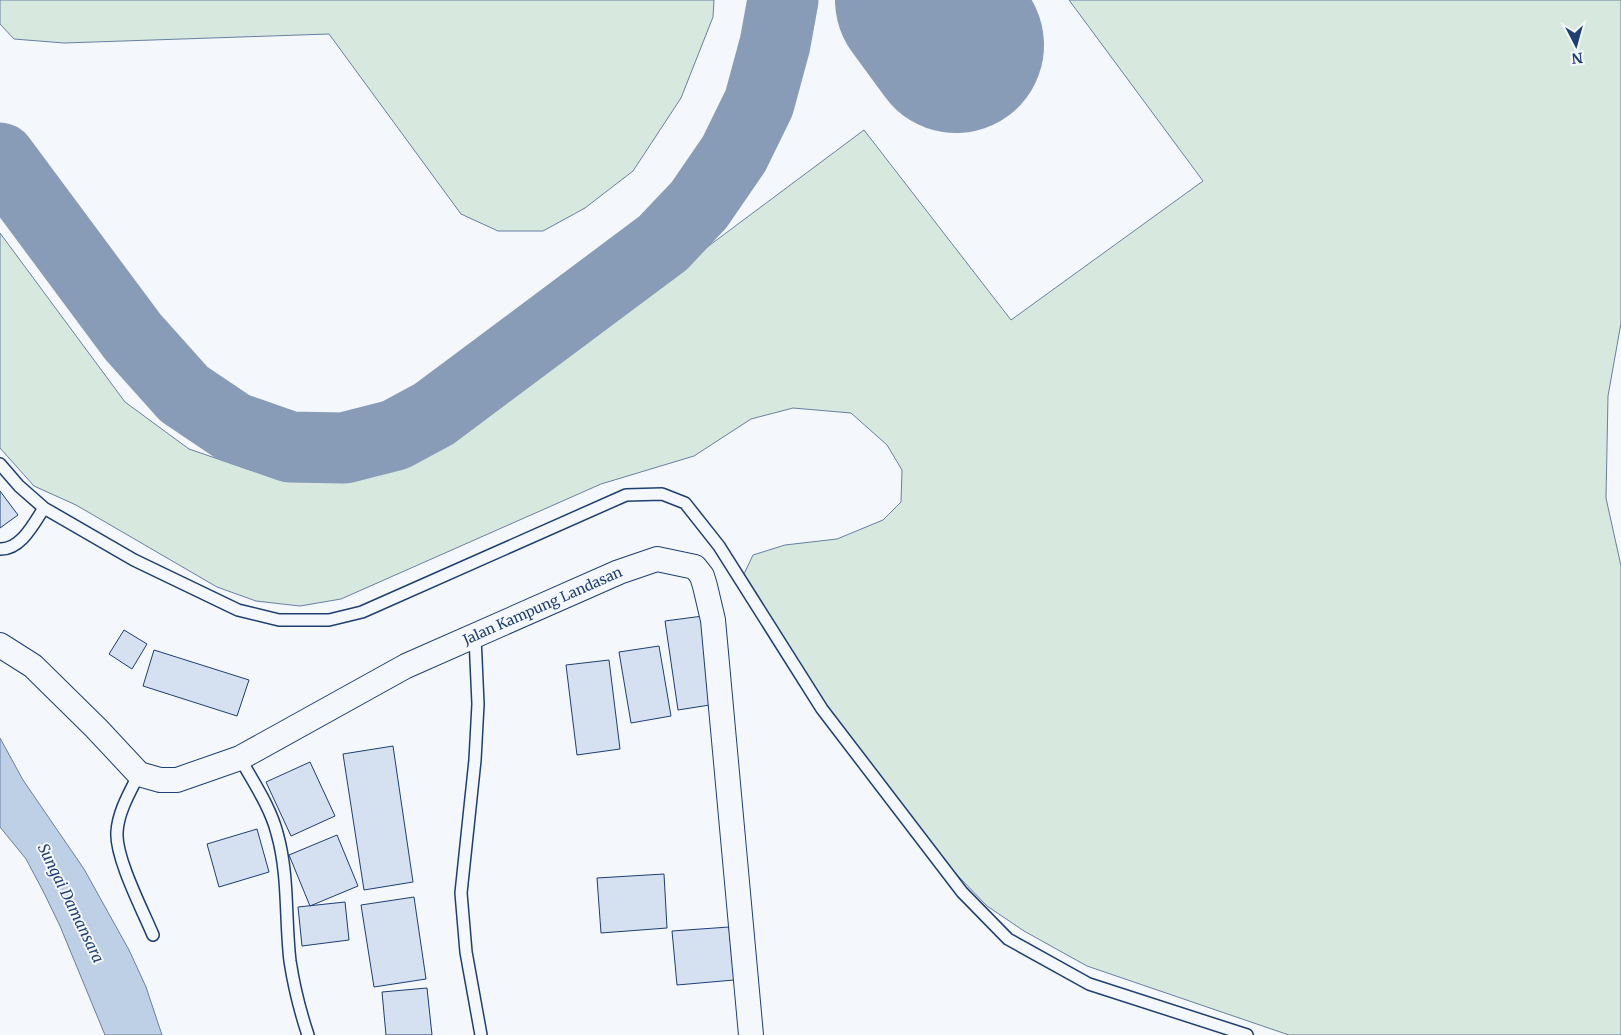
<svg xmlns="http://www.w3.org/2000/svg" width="1621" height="1035" viewBox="0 0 1621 1035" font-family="Merriweather,serif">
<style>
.green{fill:#d7e8df;stroke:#687fa3}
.water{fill:#bed0e5;stroke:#687fa3}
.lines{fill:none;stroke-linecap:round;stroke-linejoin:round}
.taxiway{stroke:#889bb7;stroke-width:71}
.runway{stroke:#889bb7;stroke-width:176}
.building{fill:#d5e0f0;stroke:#1d3f73}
.service-casing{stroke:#1d3f73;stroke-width:14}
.minor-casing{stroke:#1d3f73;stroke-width:26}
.service{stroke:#f4f7fb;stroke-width:11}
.minor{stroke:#f4f7fb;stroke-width:24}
.labels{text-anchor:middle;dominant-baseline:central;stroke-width:4;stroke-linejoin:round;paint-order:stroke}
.street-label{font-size:14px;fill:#1d3f73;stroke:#f4f7fb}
.water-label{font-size:15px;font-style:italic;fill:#1d3f73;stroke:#f4f7fb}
</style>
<rect width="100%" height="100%" fill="#f4f7fb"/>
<path class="green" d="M0 0H714L713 17 681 98 633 171 585 208 543 231H498L461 214 329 34 64 43 14 39 0 24Z
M1069 0H1621V323L1608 396 1606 498 1621 566V1035H1289L1087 966 1024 931 987 906 933 850 812 687 744 574 753 555 785 545 837 539 883 520 901 502 902 470 887 445 851 413 793 408 751 419 694 456 601 484 341 599 300 606 256 601 217 587 76 505 34 486 0 448V233L125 402 189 449 250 470 321 477 404 461 462 430 864 130 1011 320 1203 181Z"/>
<path class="water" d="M0 738 23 780 84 869 129 950 146 987 162 1035H105L60 926 43 891 26 859 0 827Z"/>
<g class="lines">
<path class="taxiway" d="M0 158 133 337 184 394 233 427 290 447 344 448 395 435 434 414 663 243 699 205 734 154 759 103 775 44 783 0"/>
<path class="runway" d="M923 0 956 45"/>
</g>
<path class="building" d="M0 491 18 515 0 528Z
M703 616 716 704 678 710 665 621Z
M124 630 147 644 132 669 109 654Z
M659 646 671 716 631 723 619 652Z
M154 650 249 680 237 716 143 686Z
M609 660 620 749 577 755 566 665Z
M393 746 413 882 364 890 343 754Z
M310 762 335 816 291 836 266 782Z
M257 829 269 872 219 887 207 844Z
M337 835 358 886 310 906 289 855Z
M664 874 667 928 601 933 597 878Z
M414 897 426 979 374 987 361 905Z
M345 902 349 940 302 946 298 907Z
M729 927 734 980 677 985 672 931Z
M427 988 432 1035H386L382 992Z"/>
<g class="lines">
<defs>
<path id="service" d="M0 464 19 486 44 508 134 560 238 610 279 620H329L362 612 626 495 662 494 685 503 719 546 822 709 962 892 1008 939 1089 984 1247 1035
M0 549C21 550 34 523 44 508
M475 637 478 704 475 760 461 893 466 952 481 1035
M240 758C253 782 270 806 277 833 289 875 285 919 290 961 294 987 300 1011 308 1035
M139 774C130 792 118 812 117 832 115 857 143 911 153 935"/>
<g id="minor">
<path id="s1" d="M0 645 33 666 96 728 139 774 160 780H177L240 758 406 666 619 572 657 559 695 567 702 576 705 586 713 620 751 1035"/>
</g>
</defs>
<use href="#service" class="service-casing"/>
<use href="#minor" class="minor-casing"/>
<use href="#service" class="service"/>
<use href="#minor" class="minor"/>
</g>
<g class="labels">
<g class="street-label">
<text stroke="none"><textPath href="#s1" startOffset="635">Jalan Kampung Landasan</textPath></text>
</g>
<g class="water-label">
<text transform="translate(71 903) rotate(64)">Sungai Damansara</text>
</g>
</g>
<g transform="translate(1576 45) rotate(174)" stroke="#f4f7fb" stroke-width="4" paint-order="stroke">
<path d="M0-4L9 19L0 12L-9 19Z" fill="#1d3f73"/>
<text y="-8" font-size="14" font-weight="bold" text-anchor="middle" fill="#1d3f73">N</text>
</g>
</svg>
